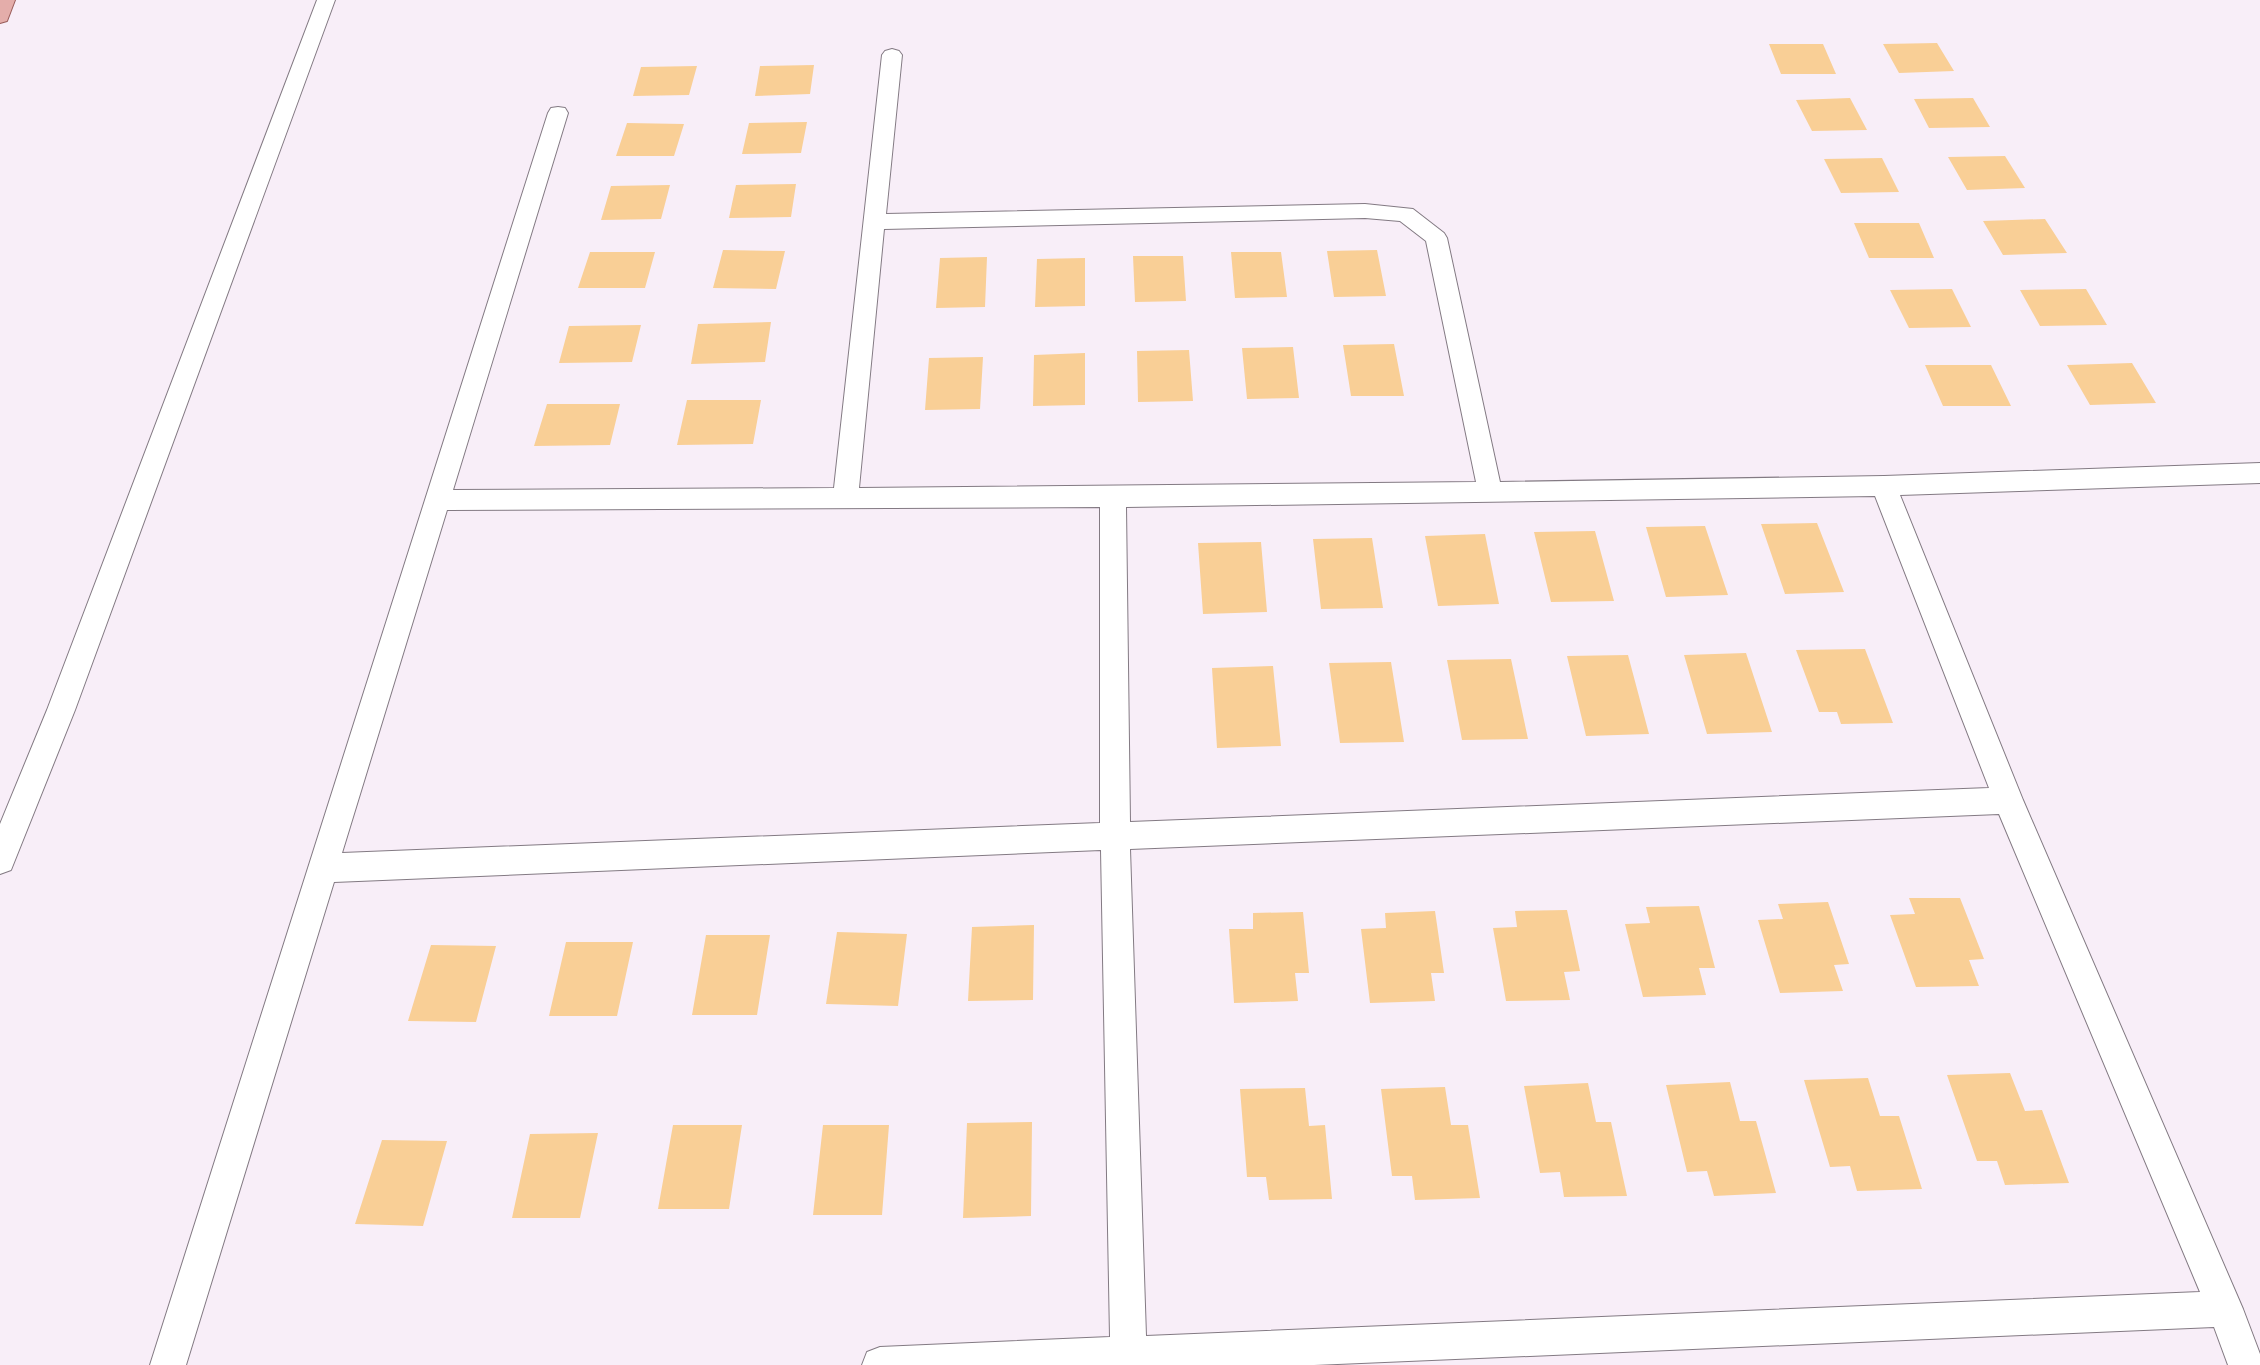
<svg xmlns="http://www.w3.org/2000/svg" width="2260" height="1365" viewBox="0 0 2260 1365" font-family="'Work Sans',sans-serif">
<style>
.building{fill:#f9cf96}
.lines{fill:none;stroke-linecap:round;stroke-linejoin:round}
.minor-casing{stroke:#837a83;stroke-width:2}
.major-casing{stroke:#985b59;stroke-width:2}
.minor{fill:#fff;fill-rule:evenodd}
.major{fill:#e4adaa;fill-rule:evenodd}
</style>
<rect width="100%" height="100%" fill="#f8eef8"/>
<path class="building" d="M1937 43 1954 71 1899 73 1883 44Z
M1769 44H1823L1836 74H1781Z
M814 65 810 94 755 96 760 66Z
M697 66 689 95 633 96 641 67Z
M1850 98 1867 130 1812 131 1796 100Z
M1973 98 1990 127 1929 128 1914 99Z
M807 122 801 153 742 154 749 123Z
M627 123 684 124 674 156H616Z
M2005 156 2025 188 1967 190 1948 157Z
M1882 158 1899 192 1841 193 1824 159Z
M796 184 791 217 729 218 736 185Z
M670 185 661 219 601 220 611 186Z
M2045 219 2067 253 2003 255 1983 221Z
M1854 223H1919L1934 258H1869Z
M723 250 785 251 776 289 713 288Z
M1377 250 1386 296 1334 297 1327 251Z
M590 252H655L645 288H578Z
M1231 252H1281L1287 297 1235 298Z
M1133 256H1183L1186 301 1135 302Z
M987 257 985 307 936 308 940 258Z
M1085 258V306L1035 307 1037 259Z
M1952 289 1971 327 1909 328 1890 290Z
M2086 289 2107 325 2040 326 2020 290Z
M771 322 765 362 691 364 698 324Z
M641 325 632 362 559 363 569 326Z
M1394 344 1404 396H1351L1343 345Z
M1293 347 1299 398 1247 399 1242 348Z
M1189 350 1193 401 1138 402 1137 351Z
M1085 353V405L1033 406 1034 355Z
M983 357 980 409 925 410 929 358Z
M2132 363 2156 403 2090 405 2067 365Z
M1925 365H1991L2011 406H1943Z
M687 400H761L753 444 677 445Z
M547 404H620L610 445 534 446Z
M1817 523 1844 592 1785 594 1761 524Z
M1705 526 1728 595 1666 597 1646 527Z
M1595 531 1614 601 1551 602 1534 532Z
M1485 534 1499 604 1438 606 1425 536Z
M1372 538 1383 608 1321 609 1313 539Z
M1261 542 1267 612 1203 614 1198 543Z
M1865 649 1893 723 1841 724 1837 712H1819L1796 650Z
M1746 653 1772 732 1707 734 1684 655Z
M1628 655 1649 734 1586 736 1567 656Z
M1511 659 1528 739 1462 740 1447 660Z
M1391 662 1404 742 1340 743 1329 663Z
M1273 666 1281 746 1217 748 1212 668Z
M1909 898H1960L1984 959 1969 960 1979 986 1916 987 1890 915 1915 914Z
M1828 902 1849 964 1834 965 1843 991 1780 993 1758 920 1783 919 1778 904Z
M1699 906 1715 968H1699L1706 995 1643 997 1625 924 1650 923 1646 907Z
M1567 910 1580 971 1564 972 1570 1000 1506 1001 1493 928 1517 927 1515 911Z
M1435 911 1444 973H1431L1435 1001 1370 1003 1361 929 1386 928 1385 913Z
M1303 912 1309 973H1295L1298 1001 1234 1003 1229 929H1253V913Z
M1034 925 1033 1000 968 1001 972 927Z
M837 932 907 934 898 1006 826 1004Z
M706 935H770L757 1015H692Z
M566 942H633L617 1016H549Z
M431 945 496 946 476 1022 408 1021Z
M2010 1073 2025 1111 2042 1110 2069 1183 2005 1185 1997 1161H1977L1947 1075Z
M1868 1078 1880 1116H1899L1922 1189 1857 1191 1850 1166 1830 1167 1804 1080Z
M1730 1082 1740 1121H1756L1776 1193 1714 1196 1707 1171 1687 1172 1666 1085Z
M1588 1083 1596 1122H1611L1627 1196 1564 1197 1560 1172 1540 1173 1524 1086Z
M1445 1087 1451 1125H1468L1480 1198 1415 1200 1412 1176H1392L1381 1089Z
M1305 1088 1309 1126 1325 1125 1332 1199 1269 1200 1266 1177H1247L1240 1089Z
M1032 1122 1031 1216 963 1218 967 1123Z
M673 1125H742L729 1209H658Z
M823 1125H889L882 1215H813Z
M598 1133 580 1218H512L530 1134Z
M382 1140 447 1141 423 1226 355 1224Z"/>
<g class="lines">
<defs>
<path id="minor" d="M317 0H335L75 710 11 870 0 874V824L47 710Z
M892 49 899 51 902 55 886 214 1365 204 1413 209 1444 233 1447 238 1500 482 1884 476 2260 463V483L1900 495 2023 800 2243 1309 2260 1354V1365H2228L2214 1327 1314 1365H862L867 1352 880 1347 1110 1337 1101 850 334 882 186 1365H150L548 113 551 108 558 107 565 108 568 113 453 490 834 488 882 55 885 51ZM1365 218 1400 221 1426 241 1476 482 859 488 884 229ZM1875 496 1989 788 1130 822 1126 507ZM1100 507V823L342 853 447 510ZM1999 814 2200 1292 1146 1336 1130 849Z"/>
<path id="major" d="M0 0H15L7 21 0 23Z"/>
</defs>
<use href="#minor" class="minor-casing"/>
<use href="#major" class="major-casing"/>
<use href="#minor" class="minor"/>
<use href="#major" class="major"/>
</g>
</svg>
